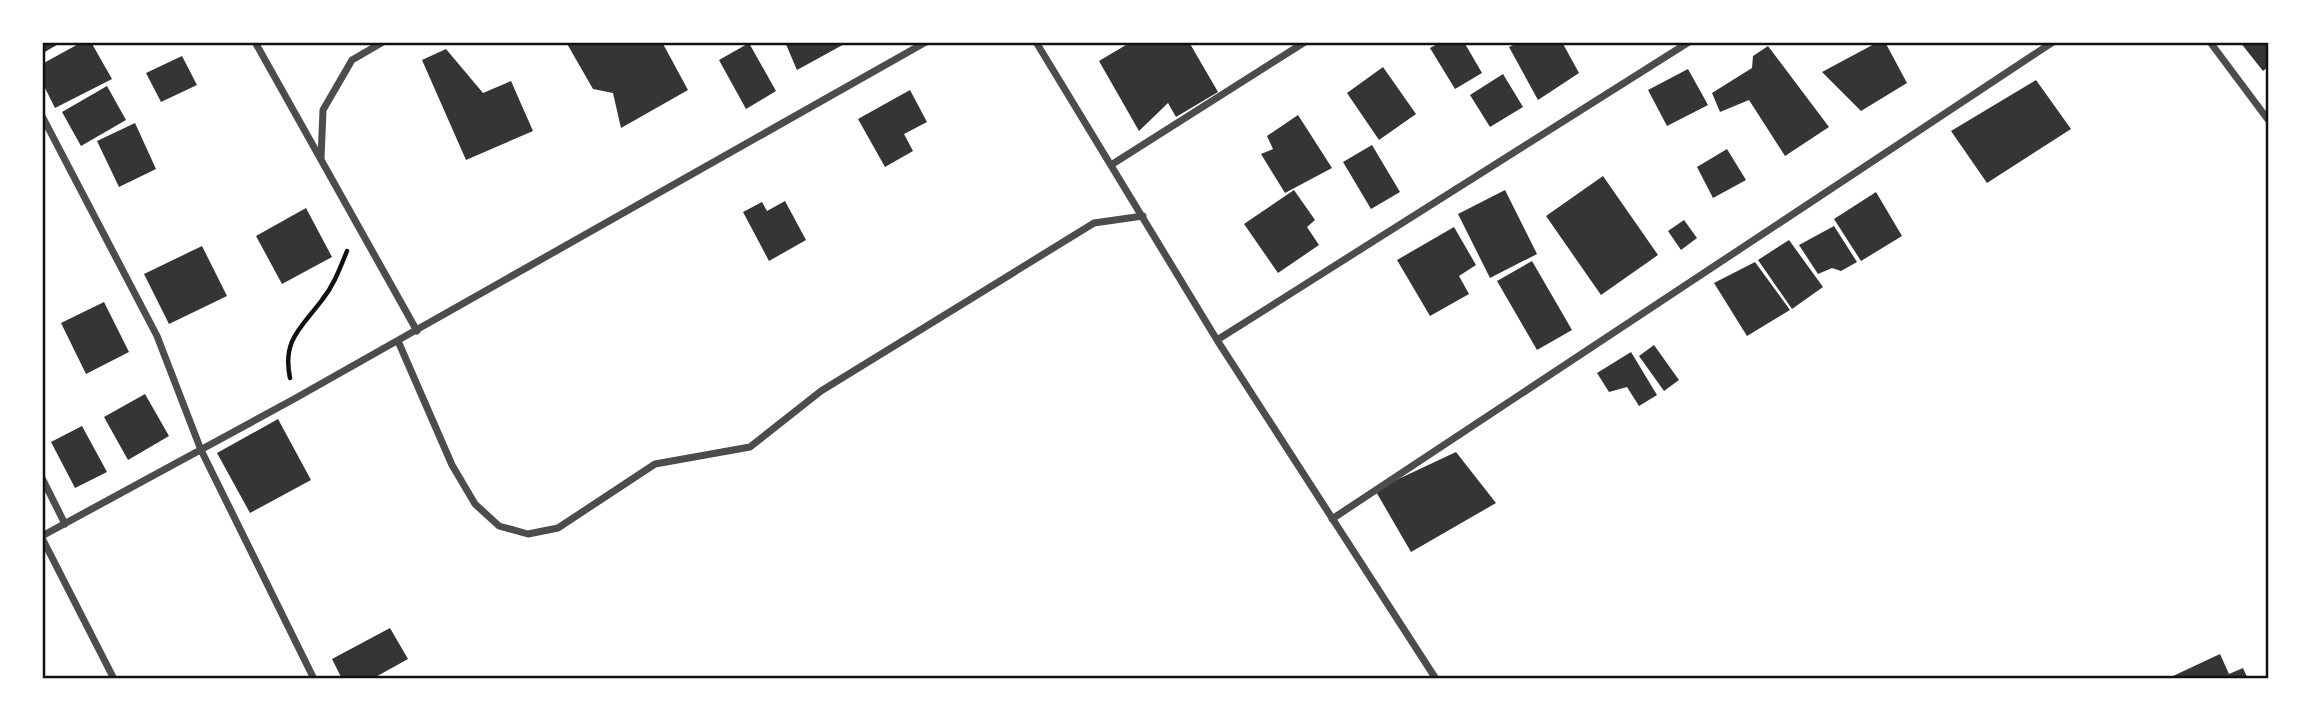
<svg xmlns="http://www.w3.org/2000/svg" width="2311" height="721" viewBox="0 0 2311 721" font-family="'Fira Sans',sans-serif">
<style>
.building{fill:#353535}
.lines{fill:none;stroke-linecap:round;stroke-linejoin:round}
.path{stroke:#111;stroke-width:4.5}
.minor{stroke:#4c4c4c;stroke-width:7}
.neatline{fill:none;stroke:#111;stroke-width:2.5}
</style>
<rect width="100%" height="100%" fill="#fff"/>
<path class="building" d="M42 42H62L43 53Z
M82 42H91L112 79 55 108 42 82V64Z
M566 42H662L688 90 621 128 613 93 593 89Z
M785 42H848L797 70Z
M1131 42H1189L1218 92 1176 117 1168 103 1139 131 1099 61Z
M1441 42H1464L1482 73 1455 89 1430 48Z
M1519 42H1562L1579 73 1538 100 1509 47Z
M1878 42H1885L1907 83 1861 111 1822 72Z
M2240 42H2269V66L2263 71Z
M749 43 776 91 746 109 719 60Z
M1768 46 1829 127 1785 156 1749 100 1720 112 1712 93 1752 68 1753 56Z
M446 49 483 93 511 81 533 131 466 160 422 60Z
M182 56 197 85 161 102 146 73Z
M1383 67 1416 114 1379 140 1347 93Z
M1688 69 1708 105 1667 126 1648 90Z
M1503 74 1523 107 1490 127 1470 95Z
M2036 80 2071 129 1987 183 1951 131Z
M107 86 126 120 81 146 62 112Z
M910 90 927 122 904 134 913 151 885 167 858 119Z
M1298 115 1332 168 1285 193 1261 154 1273 149 1267 136Z
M135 123 156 169 119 187 97 141Z
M1372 145 1400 192 1371 209 1343 162Z
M1727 149 1746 180 1713 198 1697 167Z
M1603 176 1658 255 1601 295 1546 216Z
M1294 190 1315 220 1307 227 1319 245 1278 273 1244 224Z
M1505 190 1537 254 1490 278 1458 214Z
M1876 192 1902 236 1861 261 1834 219Z
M785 201 806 240 769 261 743 212 762 202 767 211Z
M306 208 332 257 282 284 256 236Z
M1684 220 1697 238 1681 250 1668 231Z
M1834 226 1857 262 1841 271 1832 268 1818 274 1799 245Z
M1454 227 1476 265 1459 276 1469 294 1430 316 1397 260Z
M1789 240 1823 287 1792 309 1758 260Z
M202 246 227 296 169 324 144 274Z
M1532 261 1572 330 1537 350 1497 281Z
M1755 262 1790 310 1747 336 1714 283Z
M104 302 129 352 86 374 61 323Z
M1654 345 1679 380 1664 391 1639 356Z
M1631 352 1657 395 1639 406 1627 387 1609 392 1597 373Z
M145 394 169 436 128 460 104 417Z
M278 419 311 480 250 513 217 453Z
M82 426 107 472 75 488 51 442Z
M1456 452 1496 503 1411 552 1375 490Z
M390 628 408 659 372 679H342L332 659Z
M2220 654 2229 674 2243 668 2248 679H2175L2173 676Z"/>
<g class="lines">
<path class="path" d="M290 378C282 340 301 328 322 300 334 285 340 268 347 251"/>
<path class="minor" d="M255 42 417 331
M1036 42 1217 340 1436 679
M2210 42 2269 121
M42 116 157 336 201 450 314 679
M321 159 323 110 352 60 383 42
M1111 165 1305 42
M1217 340 1689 42
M398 341 452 465 475 504 499 526 528 534 558 528 655 464 750 447 821 391 1094 223 1143 216
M42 478 65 524
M1332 519 2053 42
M42 536 294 399 926 42
M42 538 114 679"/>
</g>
<rect width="2311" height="721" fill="none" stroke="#ffffff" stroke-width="88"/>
<rect x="44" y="44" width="2223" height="633" class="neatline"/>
</svg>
